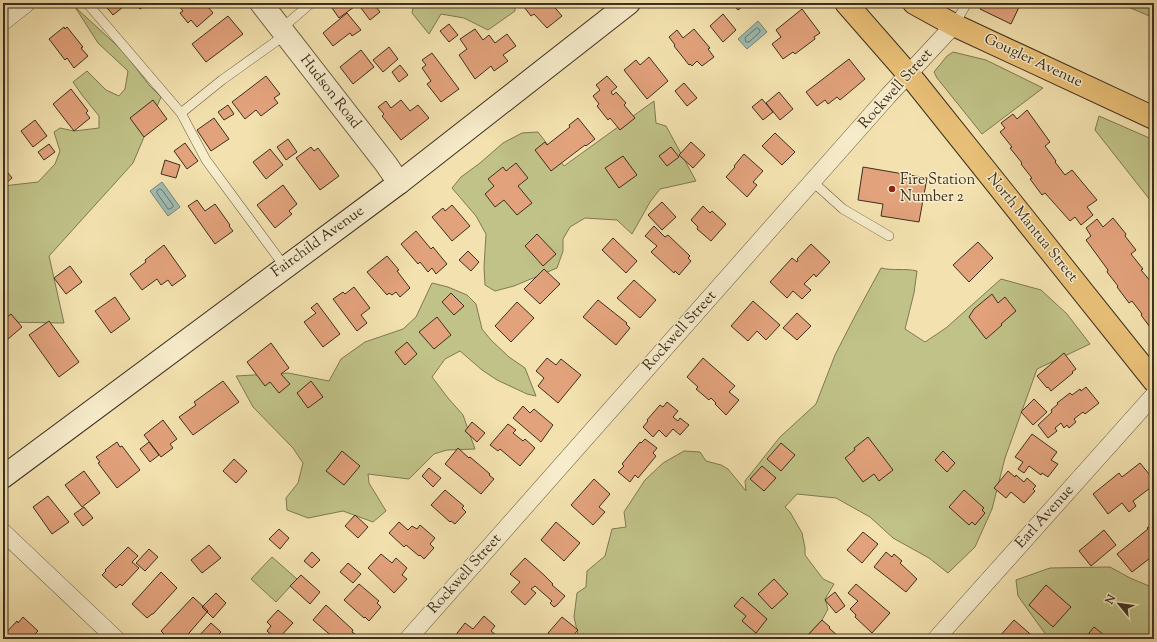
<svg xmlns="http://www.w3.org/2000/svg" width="1157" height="642" viewBox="0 0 1157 642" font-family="'Sorts Mill Goudy',serif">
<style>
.green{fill:#c0c287;stroke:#7e7954}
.water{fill:#9ebcb3;stroke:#778478}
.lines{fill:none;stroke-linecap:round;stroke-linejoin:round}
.shore{stroke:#6e766a;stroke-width:1}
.building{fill:#e2a27c;stroke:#3d3020}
.service-casing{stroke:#6a5c44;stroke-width:10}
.minor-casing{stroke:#6a5c44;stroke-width:18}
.tertiary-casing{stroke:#6a5c44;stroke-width:24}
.secondary-casing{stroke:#3d3020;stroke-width:24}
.primary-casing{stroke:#3d3020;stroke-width:24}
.service{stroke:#f7eccb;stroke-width:9}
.minor{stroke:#f7eccb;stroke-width:17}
.tertiary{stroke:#f7eccb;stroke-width:22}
.secondary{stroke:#f7eccb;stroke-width:22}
.primary{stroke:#eac178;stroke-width:22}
.poi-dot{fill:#8f2418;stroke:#f7eccb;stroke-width:1.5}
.labels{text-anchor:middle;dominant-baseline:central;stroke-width:3;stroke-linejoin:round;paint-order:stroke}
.street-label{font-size:15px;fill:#3d3020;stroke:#f7eccb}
.poi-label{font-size:15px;fill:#3d3020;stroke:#f7eccb;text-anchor:start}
</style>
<rect width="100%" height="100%" fill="#f3e2af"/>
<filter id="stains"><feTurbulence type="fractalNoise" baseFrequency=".005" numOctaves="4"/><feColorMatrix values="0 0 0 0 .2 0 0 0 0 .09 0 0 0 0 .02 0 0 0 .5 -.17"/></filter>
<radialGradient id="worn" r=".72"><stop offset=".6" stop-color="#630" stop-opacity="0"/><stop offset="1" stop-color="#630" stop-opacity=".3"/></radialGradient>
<path class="green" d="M414 3H515V11L488 30 464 18 441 14 429 34 412 13Z
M1119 3H1154V18Z
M75 7 123 51 149 85 161 97 133 163 49 256 64 323 3 322V186L38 182 55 164 60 151 54 132 60 128 74 131 99 128V116L82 95 73 82 87 71 106 90 119 96 125 89 128 71 98 43Z
M953 52 986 60 1043 88 982 134 937 78 934 72 947 56Z
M654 101 656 123 666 126 696 181 660 189 650 202 632 234 617 220 585 218 570 227 563 239V251L557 268 514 286 495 291 485 285 484 267 486 234 476 216 452 188 461 177 480 163 503 143 522 133 538 132 564 166Z
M1099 116 1154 140V205L1095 130Z
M881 268C893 271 905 268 917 271L914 293 905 329 925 342 946 328 1001 279 1041 290 1067 314 1090 344 1037 369 1005 458 992 509 975 547 948 573 929 558 893 538 870 517 836 498 797 494 785 507 790 512 802 533 805 548V555L823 579 834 584 825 599 828 609 822 620 804 639H579L574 617 577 593 586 587 587 571 605 556 612 529 626 527 624 512 645 480 663 463 684 451 700 452 706 461 721 465 728 469 746 491 745 481 780 437 816 404 835 355 855 316Z
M432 283 448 287 467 295 476 304 482 329 491 340 509 357 525 368 536 396 527 394 497 380 482 370 460 351 445 359 432 377 448 398 463 415 475 449 447 450 434 454 409 479 368 474 369 483 386 511 373 522 343 511 308 518 287 510 286 498 298 483 303 463 293 448 253 407 236 376 288 373 329 381 341 359 365 342 403 329 416 317Z
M272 557 297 579 276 602 251 579Z
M1110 567 1130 578 1149 586 1154 592V639H1049L1018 596 1016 580 1050 568Z"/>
<path class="water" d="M758 21 767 32 747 49 738 39Z
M162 182 180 207 168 216 150 191Z"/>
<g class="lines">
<path class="shore" d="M757 28 760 30V32L749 42H746L745 38Z
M160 189 162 190 173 205V207L170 209H168L157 193V191Z"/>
</g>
<path class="building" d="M103 3H128L113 15Z
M133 3H148L140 9 136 4H134Z
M181 3H212L214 5 209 8 213 13 197 27 191 20 188 23 180 13 183 11 178 5Z
M339 3H350L354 7 339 18 332 8Z
M360 3H373L380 12 370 20 358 4Z
M521 3H551L562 16 547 28 534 14 531 16Z
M732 3H747L738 10Z
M983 3H1021L1011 24 980 9Z
M802 9 820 33 814 37 815 39 795 54 793 52 783 59 772 44 781 37 776 30Z
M347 13 361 30 352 36 350 33 333 46 323 33Z
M723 14 736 30 723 42 710 26Z
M228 16 243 34 206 62 192 44Z
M449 24 458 35 449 42 440 31Z
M64 27 65 29 67 27 83 47 81 48 88 56 74 68 67 58 65 60 49 39Z
M475 29 483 40 489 35 495 43 507 34 516 46 503 55 508 61 494 71 491 66 475 79 459 55 467 49 460 39Z
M694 29 710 48 708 49 714 57 702 66 697 61 692 66 690 64 689 65 674 46 675 45 669 37 677 30 683 38Z
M389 47 398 59 383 72 373 60Z
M361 50 374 67 353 84 340 67Z
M432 53 459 89 441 102 427 84 431 81 422 68 426 65 422 60Z
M649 57 668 81 647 99 624 70 636 60 640 65Z
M849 59 865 79 840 100 837 97 828 104 825 100 817 106 806 92Z
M400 65 408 75 399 82 392 72Z
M266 76 280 94 274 98 278 103 261 116 256 110 245 119 232 102Z
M607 76 617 87 611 92 613 95 616 92 626 103 624 105 635 118 620 130 610 118 608 120 597 106 599 104 593 96 600 90 596 85Z
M684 83 697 98 687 106 675 91Z
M71 89 88 111 86 113 90 118 74 131 53 104Z
M779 92 793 109 780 120 766 103Z
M762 99 773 112 763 120 752 107Z
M153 100 167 119 144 137 130 118Z
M401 100 410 111 418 105 429 118 401 140 382 116 384 114 378 107 386 101 391 108Z
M228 105 234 114 224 120 218 112Z
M1027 110 1050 142 1045 146 1056 161 1055 162 1065 175 1072 170 1097 200 1087 207 1093 215 1081 225 1075 217 1070 221 1045 193 1042 195 1030 179 1032 178 1021 164 1022 163 1010 148 1012 147 1000 132 1005 128 1001 123 1013 114 1017 119Z
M214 118 229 139 211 151 197 130Z
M578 118 595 139 586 146 585 145 551 171 535 150 545 142 547 145 570 127 569 125Z
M35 120 47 136 33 147 21 131Z
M775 133 795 152 782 165 762 146Z
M288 139 297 152 286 160 277 147Z
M691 142 705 155 693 168 679 155Z
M185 143 198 161 187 169 174 151Z
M49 144 55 152 44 160 38 152Z
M311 147 314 151 318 148 339 176 320 190 296 158Z
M671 147 679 157 667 166 659 156Z
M270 149 283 165 266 179 253 162Z
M744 154 763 171 753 182 757 185 747 197 726 177 735 167 734 166Z
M623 156 637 175 619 188 605 168Z
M165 160 180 165 176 178 161 174Z
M516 163 528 178 518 186 532 203 517 215 504 200 495 207 485 194 494 186 488 179 503 167 506 171Z
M863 167 927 178 919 222 881 216 883 204 858 200Z
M5 169 12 178 6 183 3 180V171Z
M283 185 297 204 289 211 292 214 275 228 257 205Z
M197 200 205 211 215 204 230 225 229 226 233 231 215 244 188 206Z
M662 202 676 217 662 230 648 215Z
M452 205 470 226 452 241 432 217 443 208 445 211Z
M703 206 710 213 712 211 726 224 711 241 697 229 698 227 691 220Z
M1113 218 1126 234 1125 236 1136 250 1131 254 1143 269 1141 270 1152 283 1154 281V334L1151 330H1152L1141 315 1142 314 1132 301 1129 303 1117 287 1118 286 1107 272 1108 270 1086 240 1091 236 1086 228 1097 219 1103 227Z
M654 226 665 237 668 235 690 256 688 258 691 261 679 275 675 271 674 273 651 252 657 246 645 236Z
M416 231 431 249 433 247 447 264 436 274 432 268 428 272 420 262 418 264 401 244Z
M537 234 556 254 543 266 525 246Z
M613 238 637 261 626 273 602 250Z
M978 242 993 258 969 282 953 265Z
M811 244 830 262 816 277 814 274 804 284 811 290 802 299 793 291 787 298 770 282 792 258 797 262 798 260 797 259Z
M164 245 186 276 172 286 168 280 161 285 157 279 142 290 130 274 146 262 145 260Z
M468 251 479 262 471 271 459 260Z
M387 256 399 270 397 271 410 288 400 297 396 292 392 295 389 293 387 295 367 272Z
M70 266 82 282 66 294 54 278Z
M544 269 560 284 540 304 524 289Z
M634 280 656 300 640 318 617 298Z
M354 287 370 308 361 315 367 323 357 331 333 299 343 292 345 294Z
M451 293 464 306 454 315 442 302Z
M992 294 998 303 1005 297 1016 311 1001 324 1002 325 986 339 969 317 974 309Z
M115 297 130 319 111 333 95 311Z
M598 300 627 323 626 324 630 328 616 345 583 317Z
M753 301 780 325 766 340 757 331 748 341 731 326Z
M517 302 534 318 511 342 495 326Z
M317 303 340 334 323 347 304 322 316 313 311 308Z
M797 313 811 326 797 340 783 328Z
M11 314 22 327 7 340 3 335V320Z
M437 317 451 335 434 349 419 332Z
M49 321 79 362 59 377 29 335Z
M407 342 417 354 405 365 395 352Z
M271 343 289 368 281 374 290 384 279 393 270 382 265 386 247 362Z
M1064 353 1076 369 1072 372 1073 373 1051 391 1048 387 1047 388 1037 376Z
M547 358 556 365 561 359 581 375 558 403 538 386 544 378 536 371Z
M703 358 735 386 729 392 739 400 726 415 715 404 716 403 711 398 709 400 696 389 698 387 687 377Z
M223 381 239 402 193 435 179 417 196 405 194 402Z
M311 381 323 397 308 408 297 393Z
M1086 387 1099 403 1085 414 1083 412 1074 419 1076 422 1069 428 1067 425 1064 428 1061 423 1055 428 1057 431 1048 438 1038 425 1052 412 1051 410 1058 404 1057 403 1070 393 1072 395 1080 389 1081 391Z
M1034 399 1047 412 1033 425 1021 412Z
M667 402 678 411 673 417 678 421 680 418 689 425 680 435 673 429 666 437 659 430 653 437 643 427 648 421 647 420 660 405 663 407Z
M523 406 530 413 534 409 553 425 541 442 513 418Z
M163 420 177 439 170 444 173 448 161 457 144 435Z
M472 422 485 433 477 442 465 431Z
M508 424 516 430 513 433 523 441 525 439 535 448 520 466 500 449 498 451 490 445Z
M1032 434 1057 452 1051 460 1058 464 1048 477 1042 473 1041 475 1029 466 1024 473 1018 469 1023 462 1015 457Z
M868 437 893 470 879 481 874 474 863 482 845 458 855 450 854 448Z
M645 439 657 448 653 453 656 456 638 478 635 475 630 482 618 472 624 466 622 464 640 442 641 443Z
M117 442 120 447 122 446 140 470 117 488 98 463 100 462 96 457Z
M149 442 159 455 150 462 140 449Z
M781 443 795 455 781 471 767 459Z
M458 448 469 458 470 457 490 474 489 475 494 479 481 494 445 464Z
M342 451 360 466 344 485 326 471Z
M943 451 955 463 947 472 935 460Z
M234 459 247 471 236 483 223 471Z
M1140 463 1149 474 1154 472V485L1133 501 1136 506 1129 512 1122 503 1108 514 1093 494 1119 473 1122 477Z
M762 466 776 478 764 491 750 479Z
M429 468 441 478 433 487 422 476Z
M84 471 100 493 82 507 65 485Z
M1008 471 1015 477 1016 475 1024 482 1027 478 1036 486 1033 489 1035 491 1024 503 1011 492 1006 498 994 488Z
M594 479 610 494 599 507 605 512 593 525 571 505Z
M445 490 464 506 462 508 466 512 455 524 451 521 450 522 431 505Z
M964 490 984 508 982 510 985 513 975 525 972 522 969 525 949 507Z
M48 496 69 522 52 534 33 507Z
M84 507 93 518 83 526 74 514Z
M355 515 368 527 358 538 345 526Z
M399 522 408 530 412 526 417 529 420 525 435 538 430 544 434 548 424 559 420 555 419 556 406 545 404 547 389 533Z
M556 522 580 543 564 561 541 540Z
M1154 523V555L1132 572 1117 554 1148 529 1147 528Z
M279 529 289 538 280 549 269 539Z
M1104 530 1116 545 1091 566 1079 551Z
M863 532 878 544 862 563 847 550Z
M209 545 221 558 202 573 191 560Z
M128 547 138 556 132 562 139 568 122 586 120 584 116 588 102 575 106 571 105 570Z
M149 549 158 557 145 571 136 563Z
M312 552 320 560 312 568 304 561Z
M886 552 892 557 894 554 902 561 900 563 917 579 906 592 874 567Z
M381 554 392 563 396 558 407 568 402 575 407 579 394 593 368 568Z
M525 558 544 575 553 584 552 585 565 596 557 605 554 607 550 603 552 601 535 586 531 589 536 593 525 605 511 592 520 582 510 574Z
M348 563 361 574 353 583 340 572Z
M161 572 177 588 153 614H152L147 618 132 604Z
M301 575 320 592 310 604 290 586Z
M774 579 788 594 772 609 758 594Z
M359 584 379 601 377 603 381 607 369 621 365 617 364 618 344 600Z
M856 584 890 613 872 633 855 617 856 615 850 609 858 601 848 593Z
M1046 585 1071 607 1053 627 1029 605Z
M835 592 845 606 836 613 825 600Z
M216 593 226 603 213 618 202 607Z
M193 597 208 611 184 639H169L161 631Z
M742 597 767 619 756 633 742 621 746 616 734 606Z
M326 605 353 630 352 632 355 634 351 639H335L313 620Z
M278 610 293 623 278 639H276L267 631 271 626 267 622Z
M484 616 495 626 491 631 501 639H457L454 637 465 623 473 629Z
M23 617 38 631 33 636 34 638 33 639H3V636L17 621 18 623Z
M562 617 578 630 570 639H555L548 633Z
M822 620 830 627 829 628 839 637 837 639H810L807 636Z
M1014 620 1036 639H1002L999 637Z
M211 623 221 632 215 638 217 639H196Z
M1094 627 1109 639 1085 638Z"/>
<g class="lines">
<defs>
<path id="service" d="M87 3 181 113 206 160 285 267
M954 25 967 3
M281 29 311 3
M181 113 222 80 285 35
M813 182 843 209 889 236"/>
<path id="minor" d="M3 22 27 3
M3 532 116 639
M408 639 887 97 954 25
M936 639 1154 395"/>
<path id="tertiary" d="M261 3 386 164 399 183"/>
<path id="secondary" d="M3 477 399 183 629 3"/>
<path id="primary" d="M846 3 916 83 1154 381
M914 3 954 25 1154 118"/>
</defs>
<use href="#service" class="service-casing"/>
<use href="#minor" class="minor-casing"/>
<use href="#tertiary" class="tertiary-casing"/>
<use href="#secondary" class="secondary-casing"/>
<use href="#primary" class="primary-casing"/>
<use href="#service" class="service"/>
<use href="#minor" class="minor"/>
<use href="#tertiary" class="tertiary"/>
<use href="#secondary" class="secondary"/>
<use href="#primary" class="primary"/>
</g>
<circle class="poi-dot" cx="892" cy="189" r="4"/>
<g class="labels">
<g class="street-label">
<text transform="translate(1033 61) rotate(25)">Gougler Avenue</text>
<text transform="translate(896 89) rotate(-48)">Rockwell Street</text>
<text transform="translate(330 92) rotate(52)">Hudson Road</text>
<text transform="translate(1032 228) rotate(51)">North Mantua Street</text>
<text transform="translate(318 242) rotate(-36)">Fairchild Avenue</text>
<text transform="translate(680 331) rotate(-48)">Rockwell Street</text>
<text transform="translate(1045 517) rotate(-48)">Earl Avenue</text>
<text transform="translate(465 574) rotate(-48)">Rockwell Street</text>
</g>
<g class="poi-label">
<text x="900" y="180">Fire Station<tspan x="900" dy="17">Number 2</tspan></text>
</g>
</g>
<rect width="1157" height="642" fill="none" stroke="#f3e2af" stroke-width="16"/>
<rect x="4" y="4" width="1149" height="634" fill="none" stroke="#3d3020" stroke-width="2"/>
<rect x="8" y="8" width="1141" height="626" fill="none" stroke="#3d3020"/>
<g transform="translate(1119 604) rotate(299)" stroke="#f7eccb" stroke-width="3" paint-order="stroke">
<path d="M0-3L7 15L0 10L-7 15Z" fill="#3d3020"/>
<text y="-6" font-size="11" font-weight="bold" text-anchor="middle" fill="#3d3020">N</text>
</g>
<rect width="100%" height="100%" filter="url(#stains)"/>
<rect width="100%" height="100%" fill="url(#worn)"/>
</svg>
